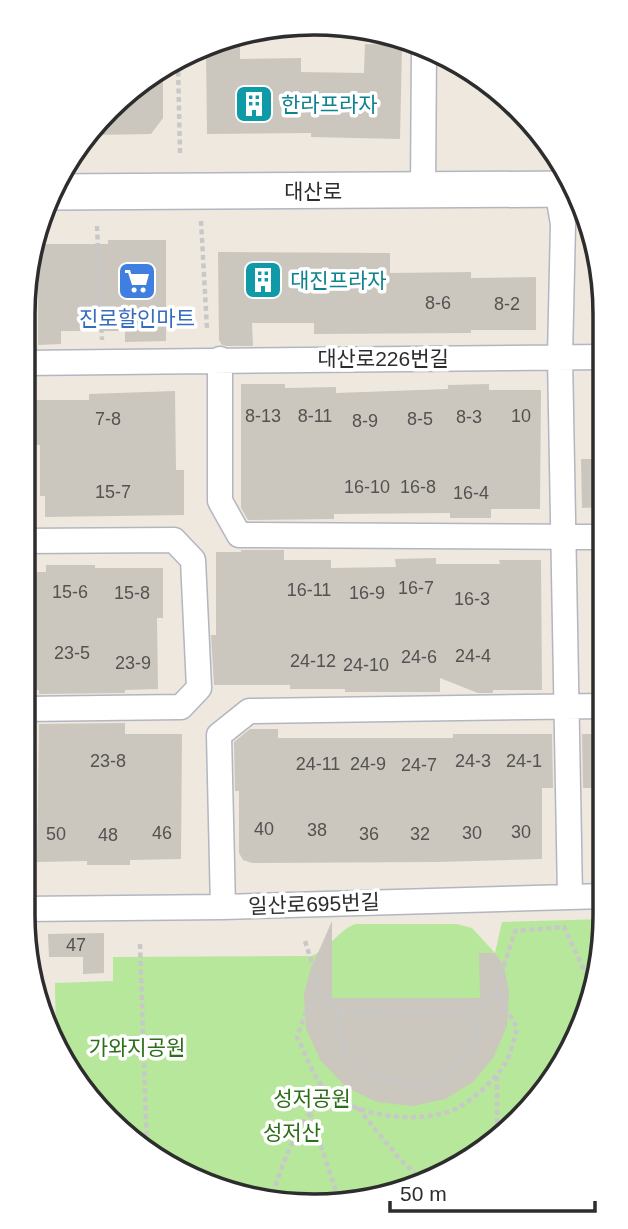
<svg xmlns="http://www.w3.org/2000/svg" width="628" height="1229" viewBox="0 0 628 1229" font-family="Helvetica,'Noto Sans KR',sans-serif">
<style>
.green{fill:#b6e79b}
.building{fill:#cbc6be}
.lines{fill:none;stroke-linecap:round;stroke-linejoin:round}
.minor-casing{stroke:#b3b6c1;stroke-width:27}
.secondary-casing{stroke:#b3b6c1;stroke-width:38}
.path{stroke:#c8c8c8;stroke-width:4.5;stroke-dasharray:5 3.5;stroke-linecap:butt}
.minor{stroke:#fff;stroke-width:24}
.secondary{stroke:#fff;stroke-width:35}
.labels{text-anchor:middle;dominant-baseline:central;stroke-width:7;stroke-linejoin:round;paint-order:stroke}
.number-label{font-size:18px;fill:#545351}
.culture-label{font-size:21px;fill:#0d838f;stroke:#fff;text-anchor:start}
.street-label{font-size:21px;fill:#2d2d2d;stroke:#fff}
.shop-label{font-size:21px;fill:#366cbe;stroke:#fff}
.park-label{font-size:21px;fill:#2c6f18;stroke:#fff}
.rim{fill:none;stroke:#2d2d2d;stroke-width:3.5}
</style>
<rect width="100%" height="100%" fill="#efe8df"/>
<path class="green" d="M605 919V934L575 1043 520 1121 442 1176 352 1204 257 1201 168 1167 83 1093 56 1042 55 983 113 981V957L310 956C326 953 337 931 355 924H457L472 928 495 953 502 922Z"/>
<path class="building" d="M240 36V59L301 58V72L364 73 365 44 402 45 400 139 311 137V133L207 134 206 46 220 38Z
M163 71V118L151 134 91 135 122 95Z
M108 240H166V341L125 342V331H61V344L38 345V289H25L37 244H108Z
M218 252 390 253V273L471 272V278L536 277V330H471V333L314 334V323H252L253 346H227L222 345 219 340Z
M241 384H285V388L336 387V393L448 389V385L489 384V390H541L540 509H491V518H450V513L334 514V519L248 520 241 508Z
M175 391 176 470H184V515L45 517V496H40V445H33V400H89V394Z
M581 459H603V507L582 508Z
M241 550H284V560H331V568L396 567 395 559 436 558V564H500L499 560H541L542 690H493V693H478L440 678V692H345V689H290V685H214L211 635H216V552H241Z
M46 565H95V568H163V618H157L158 689 125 690V693L39 694V690L23 691V572H46Z
M125 723V734H182L181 859 130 860V865H87V861L37 862 39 724Z
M250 729H278V738H453V734H552L553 788H542V859L438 862 252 863 243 860 239 853V791H235L234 742Z
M582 734H604V788H583Z
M332 921V998H480L479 953H495L504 966 509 992 507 1026 493 1058 473 1082 445 1099 412 1106 377 1102 346 1087 321 1061 306 1029 304 994 310 971Z
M104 933V973L83 974V957H49L48 934Z"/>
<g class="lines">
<defs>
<path id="minor" d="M557 189 563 224 560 357 570 896
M423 190 424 48
M220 359V501L239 535 603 537
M23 363 603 357
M23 709 181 707 199 688 193 560 174 540 23 541
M223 907 219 735 249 711 604 706
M23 909 223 907 605 896"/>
<path id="secondary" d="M51 192 575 189"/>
</defs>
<use href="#minor" class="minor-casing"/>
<use href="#secondary" class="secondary-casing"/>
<path class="path" d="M178 63 180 154
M201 221 207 329
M97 226 102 340
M305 941 321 991 339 1011 477 1012 496 991 515 931 564 927 591 985
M140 944 147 1149
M321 991 305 1014 297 1037C306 1054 314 1081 329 1093 361 1117 416 1124 453 1110 470 1103 496 1079 505 1064 511 1054 514 1039 517 1028L496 991
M339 1011 338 1033 344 1053 364 1074 391 1082 420 1084 447 1076 466 1056 477 1033V1012
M358 1108 398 1157 424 1182
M310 1113 340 1203
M493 1140 497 1125V1074
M236 1193 274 1190C288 1148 298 1126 327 1092"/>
<use href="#minor" class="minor"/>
<use href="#secondary" class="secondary"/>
</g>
<defs>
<symbol id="building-square" viewBox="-11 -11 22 22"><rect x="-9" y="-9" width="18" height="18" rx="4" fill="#0f9aa8" stroke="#fff"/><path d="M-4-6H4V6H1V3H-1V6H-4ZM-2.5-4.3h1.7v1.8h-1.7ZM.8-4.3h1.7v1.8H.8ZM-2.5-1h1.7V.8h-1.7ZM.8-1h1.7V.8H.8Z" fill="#fff"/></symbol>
<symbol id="supermarket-square" viewBox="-11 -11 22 22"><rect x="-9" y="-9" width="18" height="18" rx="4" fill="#3f7fe0" stroke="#fff"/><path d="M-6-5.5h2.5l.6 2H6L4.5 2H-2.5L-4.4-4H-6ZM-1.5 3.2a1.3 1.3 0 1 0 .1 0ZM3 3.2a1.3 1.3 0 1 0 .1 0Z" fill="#fff"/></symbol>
</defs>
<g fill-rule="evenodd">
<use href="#building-square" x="232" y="82" width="44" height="44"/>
<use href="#building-square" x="241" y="258" width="44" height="44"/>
<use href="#supermarket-square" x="115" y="259" width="44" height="44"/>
</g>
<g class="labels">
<g class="number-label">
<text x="438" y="303">8-6</text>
<text x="507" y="304">8-2</text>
<text x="263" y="416">8-13</text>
<text x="315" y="416">8-11</text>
<text x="521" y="416">10</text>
<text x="469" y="417">8-3</text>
<text x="108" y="419">7-8</text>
<text x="420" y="419">8-5</text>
<text x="365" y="421">8-9</text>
<text x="367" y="487">16-10</text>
<text x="418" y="487">16-8</text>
<text x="113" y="492">15-7</text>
<text x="471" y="493">16-4</text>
<text x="416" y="588">16-7</text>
<text x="309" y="590">16-11</text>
<text x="70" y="592">15-6</text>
<text x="132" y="593">15-8</text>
<text x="367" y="593">16-9</text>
<text x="472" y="599">16-3</text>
<text x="72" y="653">23-5</text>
<text x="473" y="656">24-4</text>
<text x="419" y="657">24-6</text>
<text x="313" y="661">24-12</text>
<text x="133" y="663">23-9</text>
<text x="366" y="665">24-10</text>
<text x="108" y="761">23-8</text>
<text x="473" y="761">24-3</text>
<text x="524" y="761">24-1</text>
<text x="318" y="764">24-11</text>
<text x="368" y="764">24-9</text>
<text x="419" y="765">24-7</text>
<text x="264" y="829">40</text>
<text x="317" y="830">38</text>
<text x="521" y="832">30</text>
<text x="162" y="833">46</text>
<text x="472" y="833">30</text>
<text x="56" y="834">50</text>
<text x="369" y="834">36</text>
<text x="420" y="834">32</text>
<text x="108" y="835">48</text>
<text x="76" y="945">47</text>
</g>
<g class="culture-label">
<text x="281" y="104">한라프라자</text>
<text x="290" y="280">대진프라자</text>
</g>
<g class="street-label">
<text x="313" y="191">대산로</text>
<text x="383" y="358">대산로226번길</text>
<text transform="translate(314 904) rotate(-2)">일산로695번길</text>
</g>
<g class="shop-label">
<text x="137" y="318">진로할인마트</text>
</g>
<g class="park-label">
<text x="137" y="1047">가와지공원</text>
<text x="312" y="1098">성저공원</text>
<text x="292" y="1132">성저산</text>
</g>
</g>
<path d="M0 0H628V1229H0ZM314 35H314A279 279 0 0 1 593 314V915A279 279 0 0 1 314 1194H314A279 279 0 0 1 35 915V314A279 279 0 0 1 314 35Z" fill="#fff" fill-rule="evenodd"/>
<path class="rim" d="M314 35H314A279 279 0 0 1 593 314V915A279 279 0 0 1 314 1194H314A279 279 0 0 1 35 915V314A279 279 0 0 1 314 35Z"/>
<path d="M390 1201v10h205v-10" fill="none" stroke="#2d2d2d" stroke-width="3.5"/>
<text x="400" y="1201" font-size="21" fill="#2d2d2d" stroke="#ffffff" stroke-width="5" paint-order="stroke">50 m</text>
</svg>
